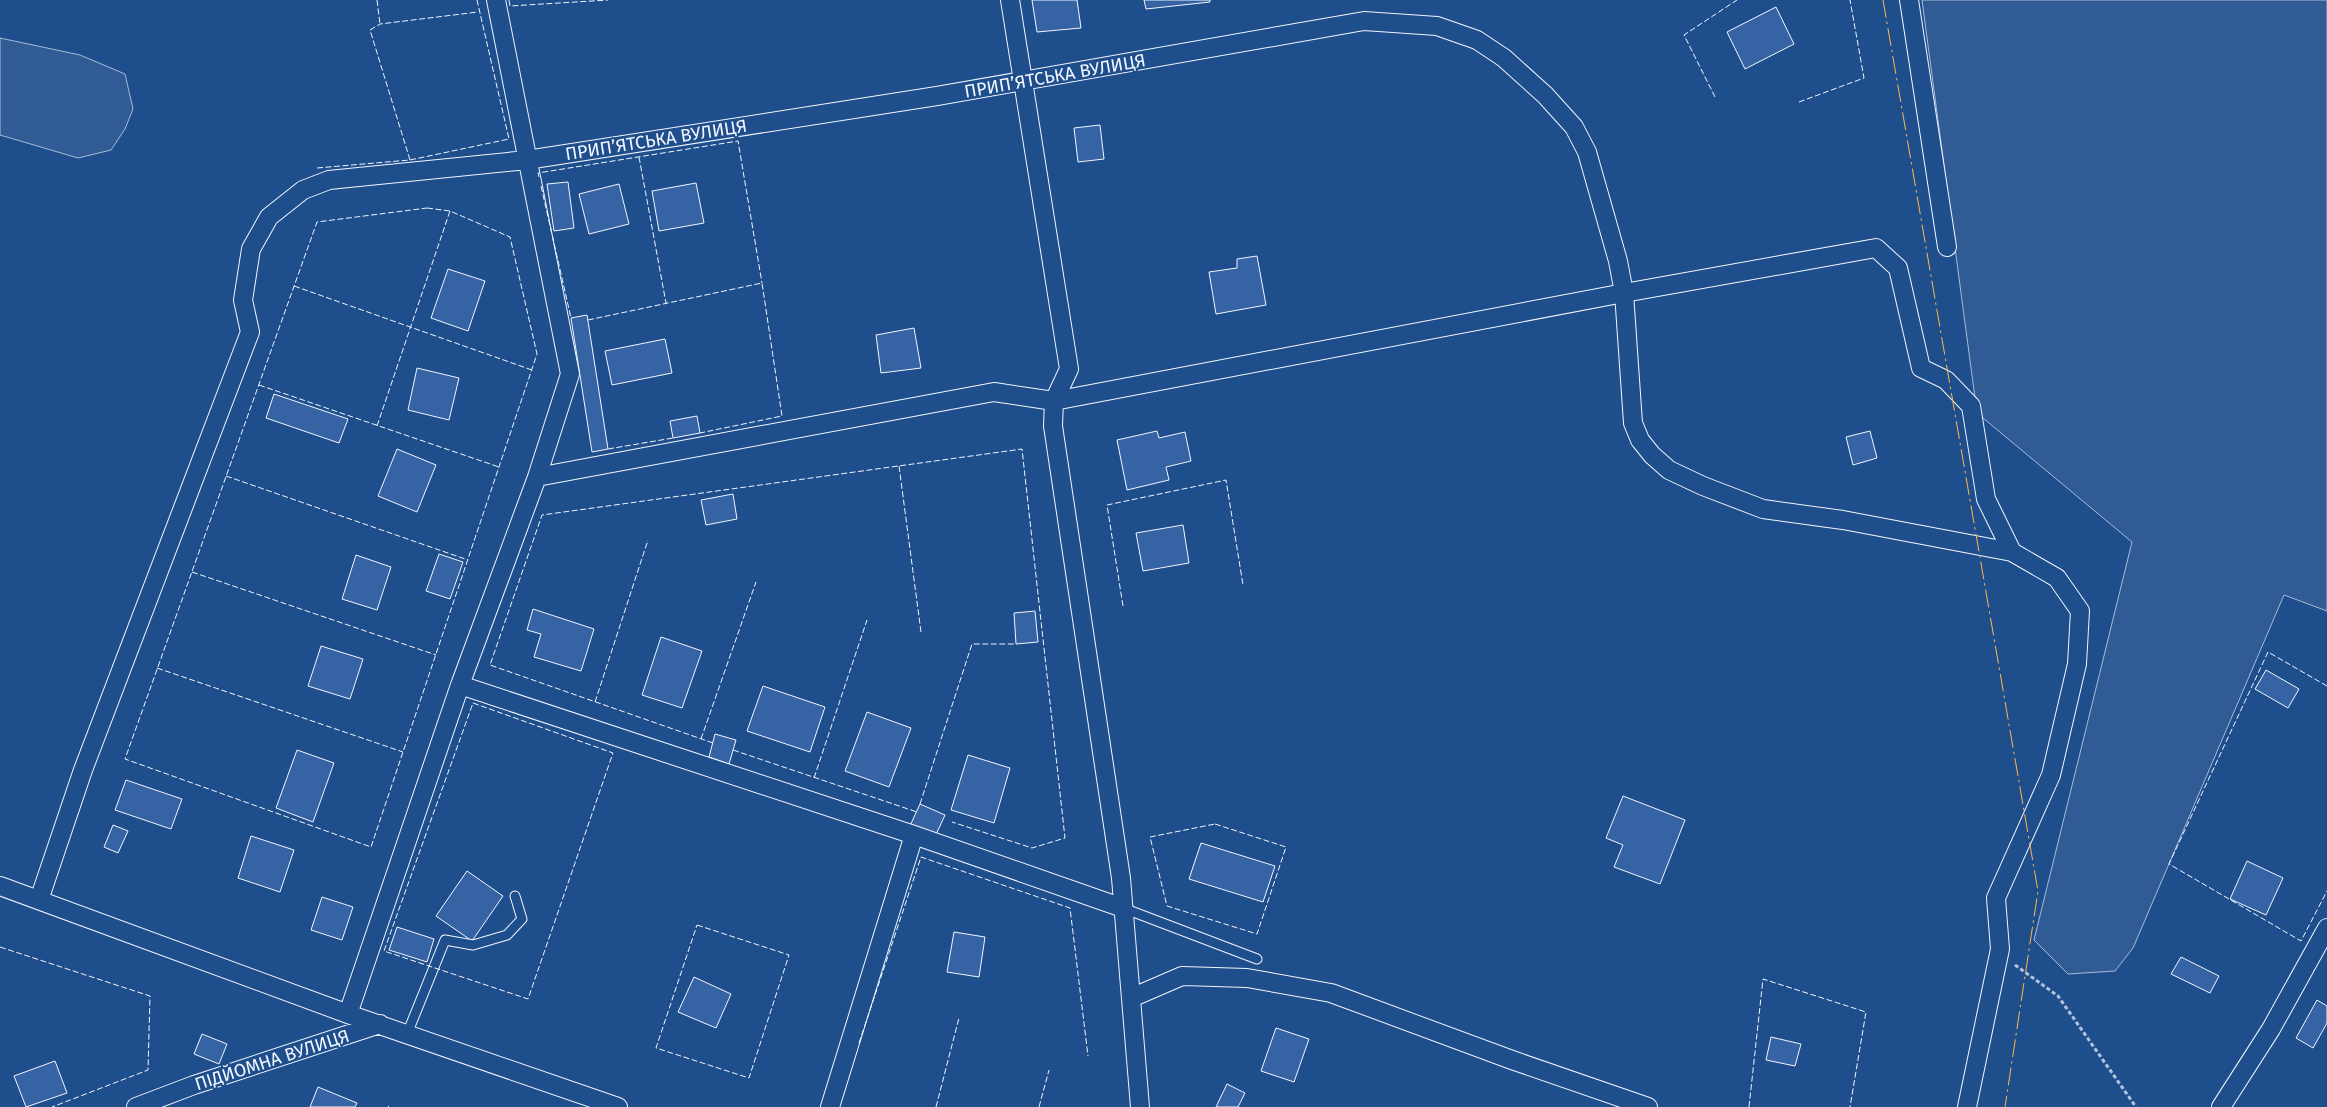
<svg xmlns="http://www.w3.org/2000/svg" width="2327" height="1107" viewBox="0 0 2327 1107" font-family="'Fira Sans',sans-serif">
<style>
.built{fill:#305b95;stroke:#a8bbd7}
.building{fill:#3563a3;stroke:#f2f6ff}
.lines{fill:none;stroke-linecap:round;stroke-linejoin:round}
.service-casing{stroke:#f2f6ff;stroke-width:11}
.minor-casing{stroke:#f2f6ff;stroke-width:20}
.path{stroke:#b3c4dc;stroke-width:3;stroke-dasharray:4 2.5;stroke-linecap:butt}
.service{stroke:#1f4e8c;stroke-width:9}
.minor{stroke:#1f4e8c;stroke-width:18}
.fence{stroke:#f2f6ff;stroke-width:1;stroke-dasharray:6 2.5;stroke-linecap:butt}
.power{stroke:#ffb74d;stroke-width:1;stroke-dasharray:18 4 2.5 4;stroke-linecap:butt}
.labels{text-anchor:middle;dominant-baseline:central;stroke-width:4;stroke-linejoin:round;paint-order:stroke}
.street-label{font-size:18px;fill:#f2f6ff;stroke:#1f4e8c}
</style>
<rect width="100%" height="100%" fill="#1f4e8c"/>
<path class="built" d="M1922 0H2327V611L2284 595 2133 948 2115 971 2068 974 2034 940 2132 542 1977 413Z
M0 38 80 55 125 74 133 109 125 129 111 150 78 158 0 135Z"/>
<path class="building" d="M1032 0H1077L1081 28 1037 32Z
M1144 0H1210V2L1146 9Z
M1776 7 1794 44 1745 69 1727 32Z
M1100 125 1104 159 1078 162 1074 128Z
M568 182 574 228 554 231 547 184Z
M696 183 704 223 659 231 652 191Z
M619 184 629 224 589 234 579 194Z
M1257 256 1266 305 1216 314 1209 272 1237 268V259Z
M448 269 485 281 468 331 431 318Z
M587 315 608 449 592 452 571 318Z
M914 328 921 368 881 373 876 335Z
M665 339 672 373 612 385 605 351Z
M417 368 459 378 449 420 408 410Z
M274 394 348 419 339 443 266 418Z
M697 416 700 433 673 438 670 421Z
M1157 431 1159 438 1185 432 1191 461 1166 467 1169 480 1127 490 1117 440Z
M1870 431 1877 458 1853 465 1846 437Z
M397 449 436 465 417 512 378 496Z
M733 494 737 519 706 525 701 500Z
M1183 525 1189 563 1143 571 1136 533Z
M439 554 463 562 450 599 426 591Z
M356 555 391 567 377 610 342 599Z
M533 609 594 629 581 671 534 657 541 634 527 630Z
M1035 611 1038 642 1016 644 1014 613Z
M661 637 702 651 682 708 642 695Z
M321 646 363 659 350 699 308 686Z
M2266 670 2299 689 2288 708 2255 689Z
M763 686 825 707 810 752 747 731Z
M867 712 911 728 889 787 845 771Z
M715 734 736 740 729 764 709 757Z
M297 750 334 763 313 822 276 808Z
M968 755 1010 768 994 823 951 810Z
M126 780 182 799 171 829 115 810Z
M1623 796 1685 820 1660 884 1614 867 1623 845 1606 838Z
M920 804 945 815 934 839 909 828Z
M113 825 128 831 118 853 104 847Z
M251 836 294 850 280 892 238 878Z
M1201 843 1275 866 1263 902 1189 879Z
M2247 861 2283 878 2266 915 2230 899Z
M467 871 503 896 472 941 436 916Z
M322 897 353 907 342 940 311 930Z
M397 927 434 939 427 962 389 950Z
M954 932 985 937 979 977 947 972Z
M2181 957 2219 976 2210 993 2171 974Z
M694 977 731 994 716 1028 678 1012Z
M2317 1000 2327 1006V1023L2313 1048 2296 1038Z
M1276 1028 1309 1039 1294 1082 1261 1071Z
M202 1034 227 1044 219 1064 194 1054Z
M1771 1037 1801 1044 1795 1066 1766 1060Z
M55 1061 67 1093 26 1107 14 1076Z
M1227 1084 1245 1093 1238 1107H1216Z
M318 1087 357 1103 355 1107H310Z"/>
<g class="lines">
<defs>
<path id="service" d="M1123 908 1257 959
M407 1034 445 940 473 945 507 935 522 919 515 896"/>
<path id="minor" d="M1010 0 1069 369 1054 401 1053 426 1121 878 1140 1107
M1909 0 1947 247
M537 477 994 392 1054 401 1624 293 1876 248 1898 268 1921 368 1946 380 1971 406 1986 499 2012 552
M460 685 914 835 1123 908
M0 886 348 1014 618 1107
M39 900 83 770 250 332 243 300 251 249 269 217 303 190 329 180 527 160 937 96 1364 21 1437 26 1477 40 1504 58 1545 95 1574 127 1587 152 1618 261 1624 293 1633 423 1640 440 1652 455 1669 470 1703 486 1763 509 1843 520 2012 552 2057 578 2080 611 2077 664 2051 775 1996 898 2000 949 1967 1107
M1131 998 1182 976 1247 978 1331 993 1512 1060 1648 1107
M348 1014 460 685 537 477 570 374 496 0
M136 1107 194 1085 380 1024
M830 1107 914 835
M2221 1107 2271 1029 2327 928"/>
</defs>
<use href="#service" class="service-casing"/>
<use href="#minor" class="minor-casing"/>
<path class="path" d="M2015 965 2058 996 2136 1107"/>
<use href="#service" class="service"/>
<use href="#minor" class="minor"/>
<path class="fence" d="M377 0 380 24
M509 0 510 6 608 0
M1715 97 1684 35 1737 0
M1799 102 1864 78 1850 0
M639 157 666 303
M410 160 370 30 380 24 478 12
M317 168 410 160 509 139 477 0
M539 177 538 173 738 141 762 283
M541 186 571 318
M427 208 450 211 510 237 537 354 371 847 125 759 317 222Z
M294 286 532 370
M588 320 762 283 782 416 700 433
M259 385 499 467
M377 426 450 211
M608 449 673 438
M899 466 921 632
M226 476 468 560
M192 572 436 655
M1123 606 1107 505 1226 480 1243 585
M157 668 403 752
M2327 686 2268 652 2169 864 2301 941 2327 891
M595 702 648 540
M473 703 613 753 528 999 384 951Z
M701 739 756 582
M713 743 490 665 542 515 1022 449 1065 838 1032 848 952 822
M733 750 917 812
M814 778 867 620
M920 804 972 644H1016
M1215 824 1286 847 1257 934 1167 906 1150 837Z
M697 925 789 955 749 1078 656 1048Z
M0 947 150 996 148 1070 52 1107
M859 1043 921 857 1070 908 1088 1056
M388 1107 389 1106
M936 1107 959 1018
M1039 1107 1049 1070
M1749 1107 1763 979 1866 1012 1850 1107"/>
<path class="power" d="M1883 0 2038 891 2005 1107"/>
</g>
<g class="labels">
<g class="street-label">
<text transform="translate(1055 76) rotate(-10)">ПРИП’ЯТСЬКА ВУЛИЦЯ</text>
<text transform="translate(656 140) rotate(-9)">ПРИП’ЯТСЬКА ВУЛИЦЯ</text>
<text transform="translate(272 1060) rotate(-18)">ПІДЙОМНА ВУЛИЦЯ</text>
</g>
</g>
</svg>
